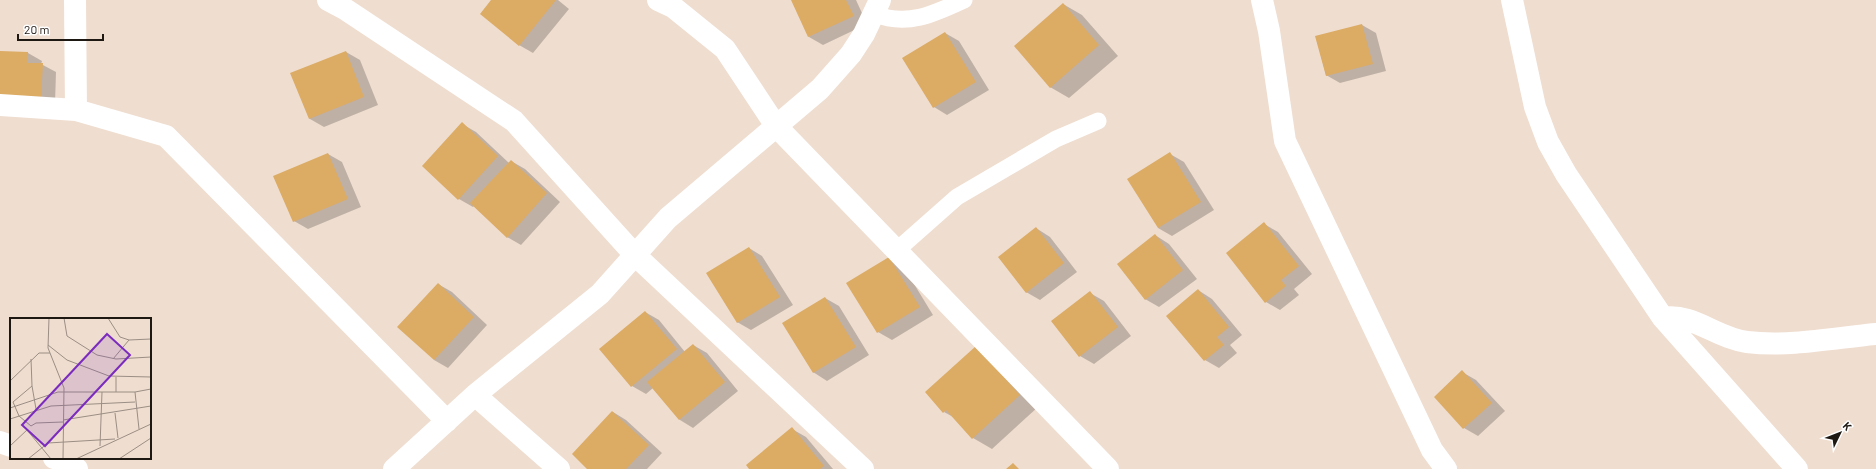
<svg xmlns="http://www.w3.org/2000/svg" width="1876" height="469" viewBox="0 0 1876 469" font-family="Barlow,sans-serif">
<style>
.shadow{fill:#0003}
.building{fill:#dcab64}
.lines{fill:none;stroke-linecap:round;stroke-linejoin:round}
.lane{stroke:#fff;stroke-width:17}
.street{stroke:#fff;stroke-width:22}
.inset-road{fill:none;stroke:#9b8e84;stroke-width:1}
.view{fill:#7b2cbf;fill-opacity:0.15;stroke:#7b2cbf;stroke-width:2}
.inset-edge{fill:none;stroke:#1e1813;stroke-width:2}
</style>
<rect width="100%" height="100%" fill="#efddcf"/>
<path class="shadow" d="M492 0H558L569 9 533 53 519 45Z
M792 0H856L867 24 823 45 809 37Z
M1063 4 1082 15 1118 56 1069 98 1050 87Z
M1362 25 1376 33 1386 71 1340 83 1326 75 1316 37Z
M945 33 959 41 989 90 947 115 934 107Z
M0 52 28 53 42 61 41 64 56 72 55 104 0 102Z
M346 52 360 60 378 105 324 127 310 119 292 74Z
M462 124 476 132 509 163 511 161 525 169 560 202 521 245 507 237 474 206 473 207 459 199 423 166Z
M328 154 342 162 361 207 308 229 294 221Z
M1170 154 1184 162 1214 210 1172 236 1158 228Z
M1264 224 1278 232 1312 274 1294 289 1299 295 1280 310 1266 302Z
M1036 228 1050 237 1077 272 1040 300 1026 292Z
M1155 235 1169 244 1197 279 1159 307 1145 299Z
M749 248 762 256 793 305 751 330 737 322Z
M889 258 903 266 933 315 892 340 878 332Z
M438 284 452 292 487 325 448 368 434 360Z
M1198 290 1212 299 1242 335 1230 345 1237 353 1219 368 1205 360Z
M1090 293 1104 301 1131 336 1094 364 1080 356Z
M825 298 839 306 869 355 827 381 813 372Z
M645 312 659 320 685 352 693 345 707 353 738 391 693 428 680 420 653 388 646 394 632 386Z
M976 347 1038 407 992 449 973 438 955 418 944 412Z
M1462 372 1476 380 1505 411 1478 436 1464 428 1435 397Z
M613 412 626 420 662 453 647 469H589Z
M792 429 806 437 833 469H750Z"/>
<path class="building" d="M491 0H556L519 46 480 14Z
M791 0H846L854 16 808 37Z
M1063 3 1099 45 1050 88 1014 46Z
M1362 24 1373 64 1326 76 1315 36Z
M945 32 976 82 933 108 902 58Z
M0 51 28 52 27 63H43L41 97 0 95Z
M346 51 364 97 309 119 290 73Z
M462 122 498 156 458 200 422 166Z
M1170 152 1201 202 1158 228 1127 179Z
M328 153 348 199 293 222 273 176Z
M511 160 547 193 507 238 470 203Z
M1264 222 1299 266 1281 280 1286 286 1265 303 1226 253Z
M1036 227 1064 263 1026 293 998 257Z
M1155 234 1183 270 1145 300 1117 264Z
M749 247 780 297 737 323 706 273Z
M889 257 920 307 877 333 846 283Z
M438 283 474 317 434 360 397 327Z
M1198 289 1229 327 1217 337 1224 345 1204 361 1166 316Z
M1090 291 1118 327 1079 357 1051 321Z
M825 297 856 347 813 373 782 323Z
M645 311 677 349 631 387 599 349Z
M693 344 725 382 679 420 647 382Z
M976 346 1020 395 972 439 946 410 943 413 925 392Z
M1462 370 1492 403 1463 429 1434 397Z
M612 411 649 445 626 469H587L572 454Z
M792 427 824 466 820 469H749L746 465Z
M1013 463 1019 469H1006Z"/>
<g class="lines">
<path class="lane" d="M875 14C907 27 934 14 964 0
M897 250 957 197 1056 139 1098 121"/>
<path class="street" d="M75 0 76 110 166 136 447 421
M328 0 345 9 514 121 635 255 863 469
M658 0 673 7 725 49 776 126 1108 469
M1262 0 1269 31 1285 141 1432 450 1446 469
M1512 0 1535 107 1548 142 1566 174 1663 318 1797 469
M0 105 76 110
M1663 318C1693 313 1716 338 1747 342 1789 347 1834 338 1876 334
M475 395 559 469
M0 442 11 446
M54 458 68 462 77 469
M394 469 475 395 600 294 668 218 820 89 851 54 864 34 880 0"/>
</g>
<g transform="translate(10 318)">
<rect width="141" height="141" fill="#efddcf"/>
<path class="inset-road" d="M39 0 38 30 54 70 53 141M54 0 57 18 87 37 106 41 141 39M98 0 110 19 119 22 141 21M38 27 57 42 99 58 141 59M21 41 22 68 26 91M103 41 119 22M0 63 29 35H40M22 68 3 84 9 98 21 108 26 105 53 104M106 74V59M125 74 129 111M0 90 48 74H125L141 71M105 95 108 120M0 101 41 88 125 84M53 102 141 88M17 112 41 141M0 128 18 111M90 128 92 74M18 141 38 125 105 121M66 141 141 106M109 141 141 120"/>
<path class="view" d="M97 16 120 37 35 128 12 107Z"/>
<rect width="141" height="141" class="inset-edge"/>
</g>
<g transform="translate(1840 433) rotate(47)" stroke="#ffffff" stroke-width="3" paint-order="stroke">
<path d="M0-3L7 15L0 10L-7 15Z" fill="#1e1813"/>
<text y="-6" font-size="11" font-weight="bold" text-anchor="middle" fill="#1e1813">K</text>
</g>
<path d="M18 34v6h85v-6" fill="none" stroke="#1e1813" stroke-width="2"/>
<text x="24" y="34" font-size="12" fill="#1e1813" stroke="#ffffff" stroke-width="3" paint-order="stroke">20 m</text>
</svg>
